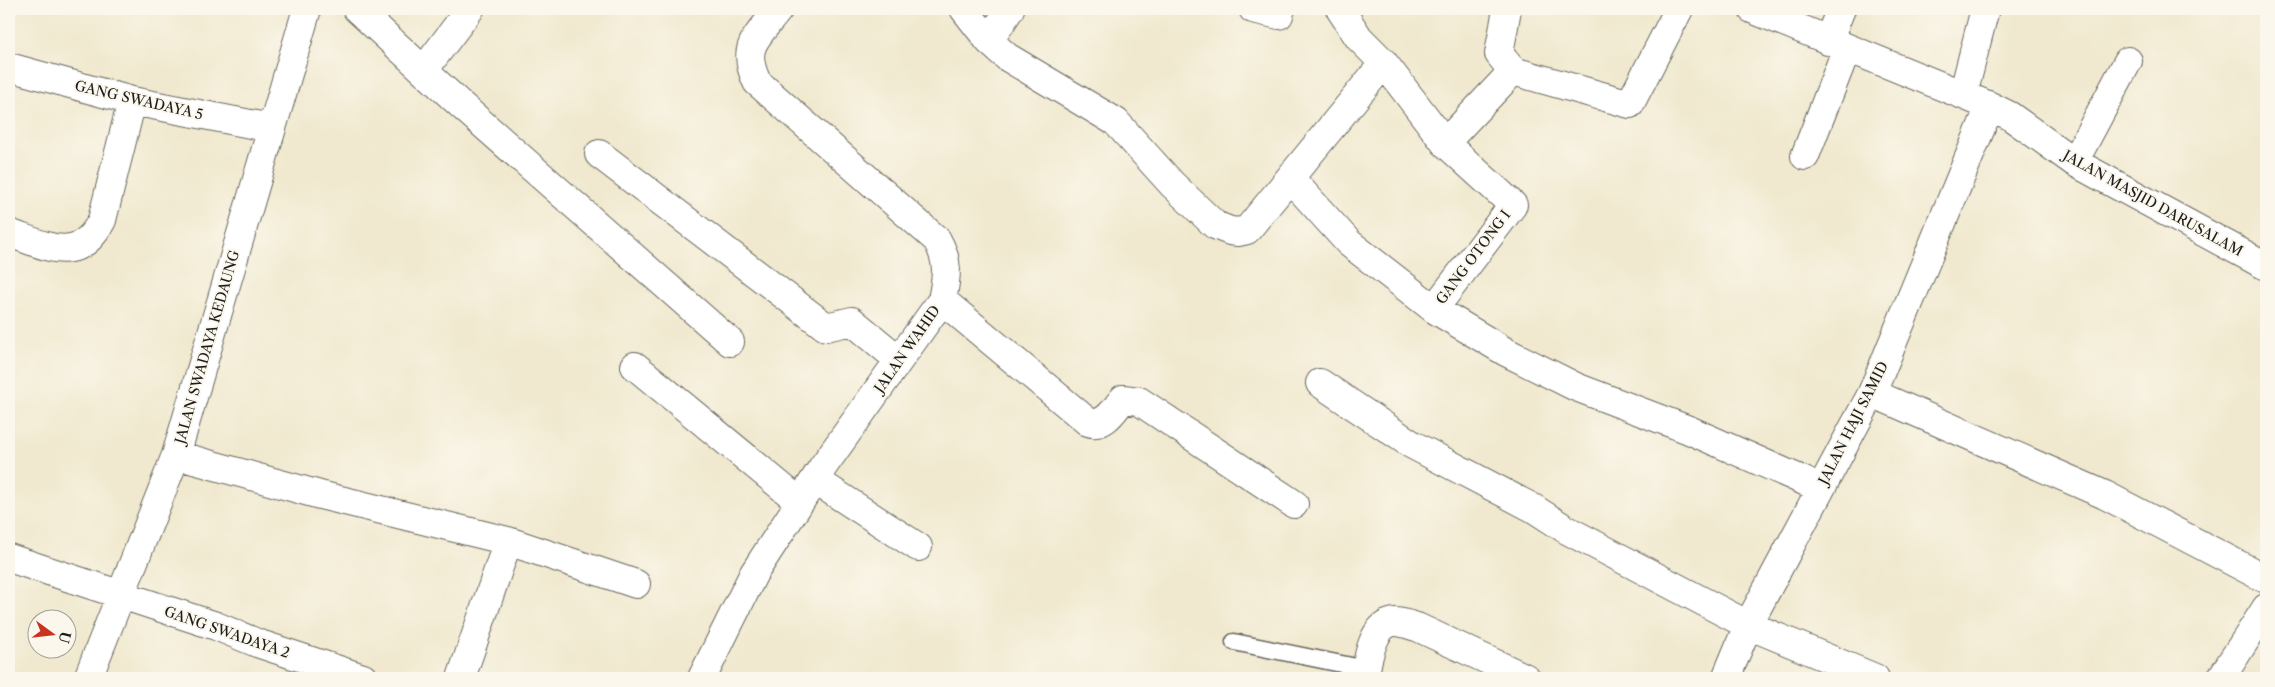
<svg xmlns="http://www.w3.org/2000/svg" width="2275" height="687" viewBox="0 0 2275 687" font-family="'Libre Caslon Text',serif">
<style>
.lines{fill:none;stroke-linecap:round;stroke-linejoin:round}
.service-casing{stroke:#66645b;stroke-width:19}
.minor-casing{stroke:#66645b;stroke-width:30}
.service{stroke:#fff;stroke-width:16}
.minor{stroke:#fff;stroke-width:28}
.labels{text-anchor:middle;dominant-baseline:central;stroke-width:4;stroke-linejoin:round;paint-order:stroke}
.street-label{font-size:14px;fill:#1c1c1c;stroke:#fbf7ec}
</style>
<rect width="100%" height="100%" fill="#fbf7ec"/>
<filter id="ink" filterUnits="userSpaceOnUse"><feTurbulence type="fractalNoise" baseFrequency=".02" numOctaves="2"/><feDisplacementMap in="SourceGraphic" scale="10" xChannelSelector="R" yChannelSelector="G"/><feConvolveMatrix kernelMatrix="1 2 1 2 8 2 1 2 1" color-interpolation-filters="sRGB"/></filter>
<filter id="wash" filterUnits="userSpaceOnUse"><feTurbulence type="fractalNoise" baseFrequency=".0096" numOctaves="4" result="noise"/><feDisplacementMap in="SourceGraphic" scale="20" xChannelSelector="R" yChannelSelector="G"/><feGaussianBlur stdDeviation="1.12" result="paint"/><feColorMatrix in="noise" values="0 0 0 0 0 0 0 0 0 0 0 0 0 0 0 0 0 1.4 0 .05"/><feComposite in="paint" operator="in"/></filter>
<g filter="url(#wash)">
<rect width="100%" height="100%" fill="#f0e9cf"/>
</g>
<g filter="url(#ink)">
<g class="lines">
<defs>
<path id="service" d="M1234 642 1366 669"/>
<path id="minor" d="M357 9 461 105 730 342
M964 9 989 41 1007 57 1116 122 1172 184 1215 225 1230 231 1238 232 1247 230 1252 224 1384 63 1445 143
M1253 9 1279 15 1281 9
M1340 9 1359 38 1384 63
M1507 9 1499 54 1513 71
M1752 9 1990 106 2010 116 2074 162 2266 266
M989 41 1010 9
M1828 41 1841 9
M9 67 132 101 271 128
M424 70 470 9
M1963 95 1985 9
M599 154 826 327 852 321 899 360
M1805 156 1847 48
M2074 162 2128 61
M1290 178 1349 243 1434 309 1506 352 1576 387 1689 430 1820 488
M9 233C47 246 79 266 102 220L132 101
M942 300 1088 422C1104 428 1114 410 1123 399L1139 401 1294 504
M1434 309 1513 205 1445 143 1513 71 1630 104 1679 9
M635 366 800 502
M1320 383 1411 444 1533 508 1567 530 1748 625 1875 678
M1872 393 2105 495 2266 579
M176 455 320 495 508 541 636 584
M815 480 918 547
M9 558 216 626 257 643 363 678
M88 678 176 455 307 9
M461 678 508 541
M702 678 754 573 822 468 942 300C947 276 949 261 937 240L757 82C740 46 757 38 779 9
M1364 678C1368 662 1371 629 1390 623 1398 620 1409 625 1417 627L1526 678
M1726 678 1748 625 1872 393 1990 106
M2221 678 2266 608"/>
</defs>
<use href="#service" class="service-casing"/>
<use href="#minor" class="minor-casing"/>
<use href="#service" class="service"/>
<use href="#minor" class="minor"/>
</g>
</g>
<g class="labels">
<g class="street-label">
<text transform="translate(139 100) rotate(13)">GANG SWADAYA 5</text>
<text transform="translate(2153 203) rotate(29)">JALAN MASJID DARUSALAM</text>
<text transform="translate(1473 257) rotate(-53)">GANG OTONG I</text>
<text transform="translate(207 347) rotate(-74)">JALAN SWADAYA KEDAUNG</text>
<text transform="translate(907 349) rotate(-55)">JALAN WAHID</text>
<text transform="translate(1853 423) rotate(-63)">JALAN HAJI SAMID</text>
<text transform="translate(227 632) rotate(19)">GANG SWADAYA 2</text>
</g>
</g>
<rect width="2275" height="687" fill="none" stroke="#fbf7ec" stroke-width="30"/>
<g transform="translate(52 634) rotate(105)"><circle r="24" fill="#fbf7ec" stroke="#a29f99"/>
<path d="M0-4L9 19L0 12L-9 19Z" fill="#c8321e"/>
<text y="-8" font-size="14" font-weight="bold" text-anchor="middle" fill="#1c1c1c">U</text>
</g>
</svg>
